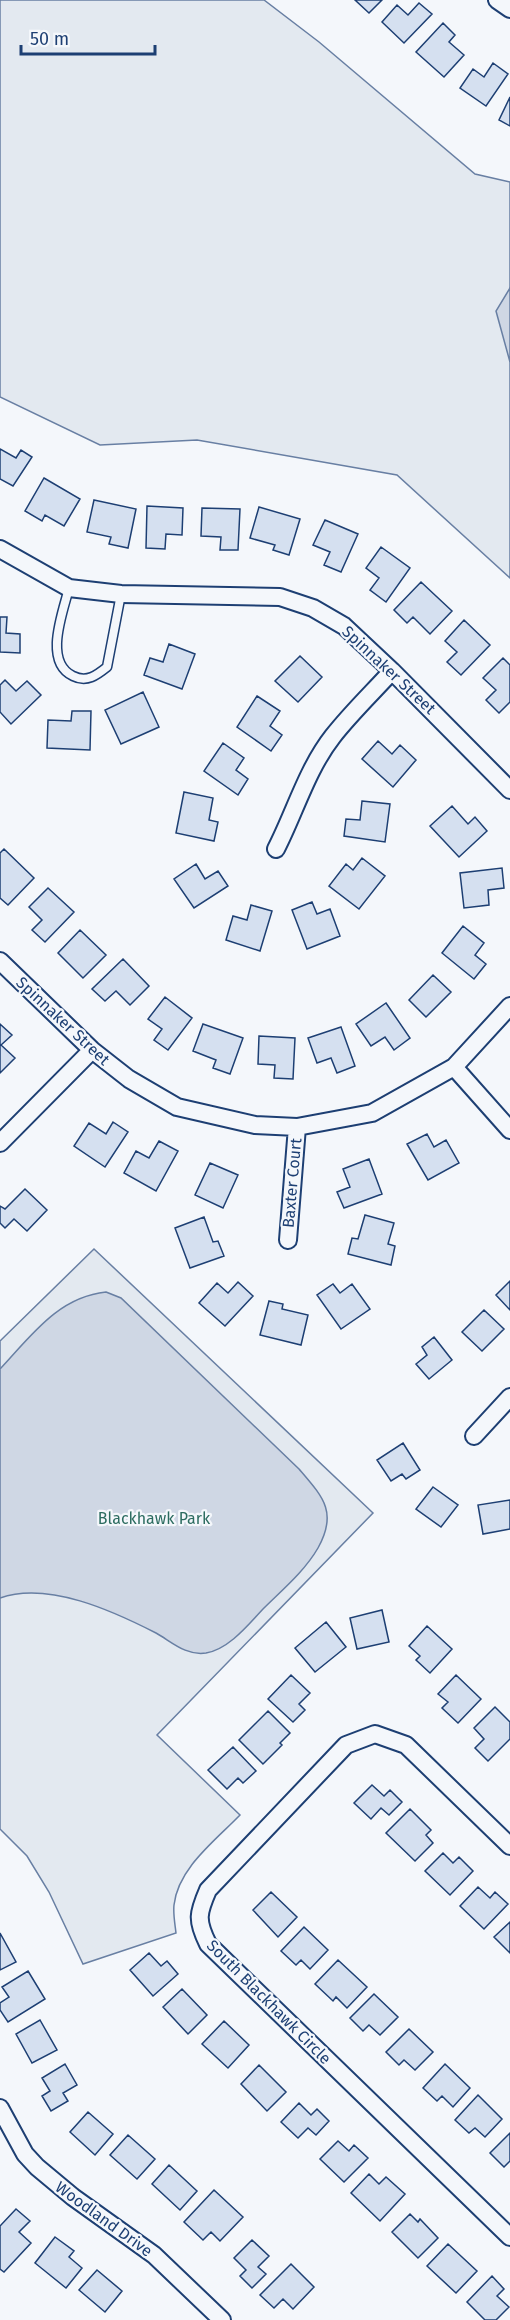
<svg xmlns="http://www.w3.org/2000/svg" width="510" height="2320" viewBox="0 0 510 2320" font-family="'Fira Sans',sans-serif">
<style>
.green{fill:#e3e9f0;stroke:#687fa3;stroke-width:1.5}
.water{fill:#cfd7e4;stroke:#687fa3;stroke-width:1.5}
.building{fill:#d5e0f0;stroke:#1d3f73;stroke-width:1.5}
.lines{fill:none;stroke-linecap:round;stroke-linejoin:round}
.lane-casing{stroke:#1d3f73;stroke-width:11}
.street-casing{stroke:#1d3f73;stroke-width:20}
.lane{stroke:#f4f7fb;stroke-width:8}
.street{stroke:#f4f7fb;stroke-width:16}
.labels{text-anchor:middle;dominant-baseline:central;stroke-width:4.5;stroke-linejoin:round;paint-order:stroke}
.street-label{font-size:16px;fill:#1d3f73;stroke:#f4f7fb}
.park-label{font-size:16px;fill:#2c6c60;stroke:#f4f7fb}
</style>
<rect width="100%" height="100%" fill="#f4f7fb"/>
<path class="green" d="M0 0H264L319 42 475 174 510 182V578L397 475 197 440 100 445 0 397Z
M94 1249 373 1513 157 1735 240 1815C216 1840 178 1868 174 1905 173 1914 175 1924 176 1933L83 1964 49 1892 27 1856 0 1829V1341Z"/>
<path class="water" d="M510 288V362L496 311Z
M106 1292 121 1298 299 1469C323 1497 338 1512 318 1548 304 1572 282 1590 263 1609 248 1625 229 1649 206 1653 186 1656 172 1642 156 1633 113 1611 48 1581 0 1598V1369C31 1336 58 1297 106 1292Z"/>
<path class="building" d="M355 0H382L369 13Z
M419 3 432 14 404 43 382 22 397 5 408 15Z
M443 23 455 35 449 42 464 55 444 77 416 52Z
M493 63 508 74 486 106 460 88 473 69 484 77Z
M510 97V126L499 120Z
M0 449 16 458 21 450 32 457 13 486 0 479Z
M44 478 80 499 64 526 45 515 42 521 25 511Z
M94 500 136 509 128 548 109 544 111 537 87 532Z
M147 506 183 508 182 535 166 534 165 549 146 548Z
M259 507 300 519 289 555 273 550 275 545 250 538Z
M202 508 240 509 238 550H220L221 537 201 536Z
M325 520 358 534 341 572 324 565 330 552 313 545Z
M381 547 410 568 386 602 370 590 379 578 366 568Z
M421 582 452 611 430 634 413 617 407 623 394 610Z
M0 617H7L6 633 20 634V653L0 652Z
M464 620 490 645 461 675 447 662 457 652 445 641Z
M169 644 195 654 182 689 144 675 150 658 163 662Z
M300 656 322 677 298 702 275 681Z
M503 658 510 665V702L499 713 486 700 496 690 483 678Z
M5 680 16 691 27 681 41 695 11 724 0 712V685Z
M143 692 159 727 121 744 105 710Z
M257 696 280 711 270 726 282 735 271 751 237 727Z
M72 711H91L90 750 47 748 48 720 71 721Z
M378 741 392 754 400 745 416 760 393 787 362 759Z
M223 743 244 758 236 770 248 779 238 795 204 771Z
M184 792 213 798 209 820 218 822 214 841 176 833Z
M362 801 390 804 385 842 344 836 346 819 360 820Z
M452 806 468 824 475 817 487 831 459 857 430 826Z
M4 849 34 878 8 905 0 898V853Z
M362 858 385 876 359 909 329 886 346 864 353 870Z
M196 864 205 879 218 871 228 886 194 908 174 879Z
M502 868 504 888 488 890 489 905 464 908 460 873Z
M48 888 74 912 45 942 32 930 42 920 29 907Z
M312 902 317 914 330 909 340 936 307 949 292 910Z
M251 905 272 911 260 951 226 940 233 916 247 920Z
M463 926 484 943 475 955 486 964 474 979 442 953Z
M80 930 106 955 83 978 58 953Z
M123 959 149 986 130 1005 116 991 105 1001 92 989Z
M433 975 451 992 426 1017 409 1000Z
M165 997 192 1018 168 1050 154 1040 162 1029 148 1019Z
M386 1003 410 1038 394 1050 385 1037 371 1046 356 1024Z
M0 1024 12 1035 1 1045 15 1058 0 1073Z
M203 1024 243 1038 230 1074 213 1068 216 1060 193 1051Z
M341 1027 355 1066 337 1073 331 1058 317 1063 308 1038Z
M259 1036 295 1038 293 1079 274 1078 275 1065 258 1064Z
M113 1122 128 1132 105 1167 74 1146 89 1123 106 1134Z
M427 1134 434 1147 446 1140 459 1163 428 1180 407 1144Z
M159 1141 178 1151 156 1191 124 1173 136 1151 149 1158Z
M369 1159 382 1194 344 1208 337 1192 350 1187 343 1169Z
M210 1163 238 1175 223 1208 195 1195Z
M25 1189 47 1210 27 1231 14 1219 5 1228 0 1223V1206L5 1209Z
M365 1215 394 1223 388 1244 395 1246 391 1265 348 1254 352 1238 358 1239Z
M204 1217 213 1242 218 1241 224 1256 190 1268 175 1228Z
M510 1281V1310L496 1295Z
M238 1282 253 1296 225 1326 199 1303 217 1283 228 1293Z
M333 1284 340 1293 352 1284 370 1309 341 1329 317 1295Z
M269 1301 283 1304 282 1309 308 1315 301 1345 260 1335Z
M484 1310 504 1329 482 1351 462 1332Z
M434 1337 452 1360 429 1379 416 1364 427 1355 422 1347Z
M403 1443 420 1470 406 1479 402 1474 391 1481 377 1460Z
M433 1487 458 1505 441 1527 416 1509Z
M510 1500V1529L483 1534 478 1505Z
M382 1610 389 1642 357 1649 350 1618Z
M326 1622 346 1647 315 1672 295 1648Z
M427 1626 452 1649 430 1673 416 1660 420 1656 409 1646Z
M291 1675 310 1693 299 1704 305 1710 293 1722 268 1699Z
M456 1675 481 1699 458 1723 442 1708 448 1702 438 1694Z
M495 1707 510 1722V1739L488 1761 475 1748 484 1739 474 1728Z
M268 1711 290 1733 280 1743 282 1745 263 1764 239 1740Z
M233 1747 256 1771 243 1783 238 1778 227 1789 208 1770Z
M372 1785 384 1796 390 1790 402 1802 389 1815 381 1808 371 1819 354 1803Z
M410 1809 431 1830 426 1835 433 1843 415 1861 386 1833Z
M443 1853 453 1863 459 1857 473 1871 450 1895 425 1871Z
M478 1887 490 1898 495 1892 508 1904 484 1929 460 1906Z
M271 1892 297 1917 278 1937 253 1910Z
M510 1922V1953L494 1937Z
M304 1927 328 1950 310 1969 301 1960 296 1965 281 1951Z
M0 1933 16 1962 0 1970Z
M149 1953 161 1966 167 1961 178 1974 153 1996 130 1970Z
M338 1960 367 1987 347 2008 336 1997 333 2001 315 1984Z
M28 1971 45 1999 8 2022 0 2010V2003L9 1997 2 1987Z
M182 1989 207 2015 188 2034 163 2007Z
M374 1994 398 2017 380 2035 369 2025 363 2031 350 2018Z
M40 2020 57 2050 32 2063 16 2034Z
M224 2021 249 2045 228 2068 202 2044Z
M409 2029 433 2052 415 2070 404 2060 399 2065 386 2052Z
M65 2064 77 2085 63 2093 68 2101 51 2111 42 2096 50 2091 42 2078Z
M445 2064 470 2088 453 2107 442 2096 437 2101 423 2088Z
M259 2065 286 2092 267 2111 241 2084Z
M478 2095 502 2119 485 2137 475 2128 469 2133 455 2120Z
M299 2103 311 2115 317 2109 329 2121 316 2135 308 2128 298 2138 281 2122Z
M88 2112 113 2134 95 2155 70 2132Z
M510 2133V2161L504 2167 490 2153Z
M128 2135 155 2159 137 2179 110 2155Z
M338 2141 349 2151 354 2145 368 2158 344 2182 320 2159Z
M169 2165 197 2191 180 2210 152 2184Z
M369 2174 379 2184 386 2177 405 2194 380 2221 351 2193Z
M214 2190 243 2217 220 2241 211 2232 203 2240 184 2222Z
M16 2209 30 2221 19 2232 31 2243 4 2272 0 2269V2226Z
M410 2214 418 2222 420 2219 438 2238 418 2258 392 2232Z
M55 2237 74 2251 69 2257 82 2268 66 2288 35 2263Z
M252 2240 269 2256 258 2267 266 2274 252 2288 240 2276 246 2270 234 2258Z
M448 2244 477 2271 456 2293 427 2266Z
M291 2264 314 2287 293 2309 283 2299 274 2308 260 2295Z
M97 2270 122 2291 105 2312 79 2290Z
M492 2276 504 2289 497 2296 509 2307 496 2320H485L467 2302Z"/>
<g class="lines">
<defs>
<path id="lane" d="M69 588C63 612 43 662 73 676 87 683 97 675 107 667L121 594"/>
<path id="street" d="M497 0 510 9
M0 549 69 588 121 594 280 597 313 608 344 626 392 671 510 790
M276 849C295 812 307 769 333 736 351 713 373 692 392 671
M0 961 92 1050 129 1079 177 1107 255 1125 297 1127 372 1113 454 1067 510 1006
M454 1067 510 1130
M0 1143 92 1050
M288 1240 297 1127
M474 1436 510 1397
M510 1846 406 1745 375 1734 346 1745 208 1890C198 1913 196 1920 208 1944L510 2237
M0 2108 25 2154 37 2167 73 2197 154 2255 222 2320"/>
</defs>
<use href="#lane" class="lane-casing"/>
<use href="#street" class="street-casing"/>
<use href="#lane" class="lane"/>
<use href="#street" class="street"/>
</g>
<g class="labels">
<g class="street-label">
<text transform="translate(389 670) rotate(43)">Spinnaker Street</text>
<text transform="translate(63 1021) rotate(43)">Spinnaker Street</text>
<text transform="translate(292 1183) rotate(-85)">Baxter Court</text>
<text transform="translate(269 2002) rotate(45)">South Blackhawk Circle</text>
<text transform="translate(104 2219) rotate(36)">Woodland Drive</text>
</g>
<g class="park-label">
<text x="154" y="1518">Blackhawk Park</text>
</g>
</g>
<path d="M21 45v9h134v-9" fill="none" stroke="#1d3f73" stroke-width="3"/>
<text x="30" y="45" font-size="18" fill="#1d3f73" stroke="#f4f7fb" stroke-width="4.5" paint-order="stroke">50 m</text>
</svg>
